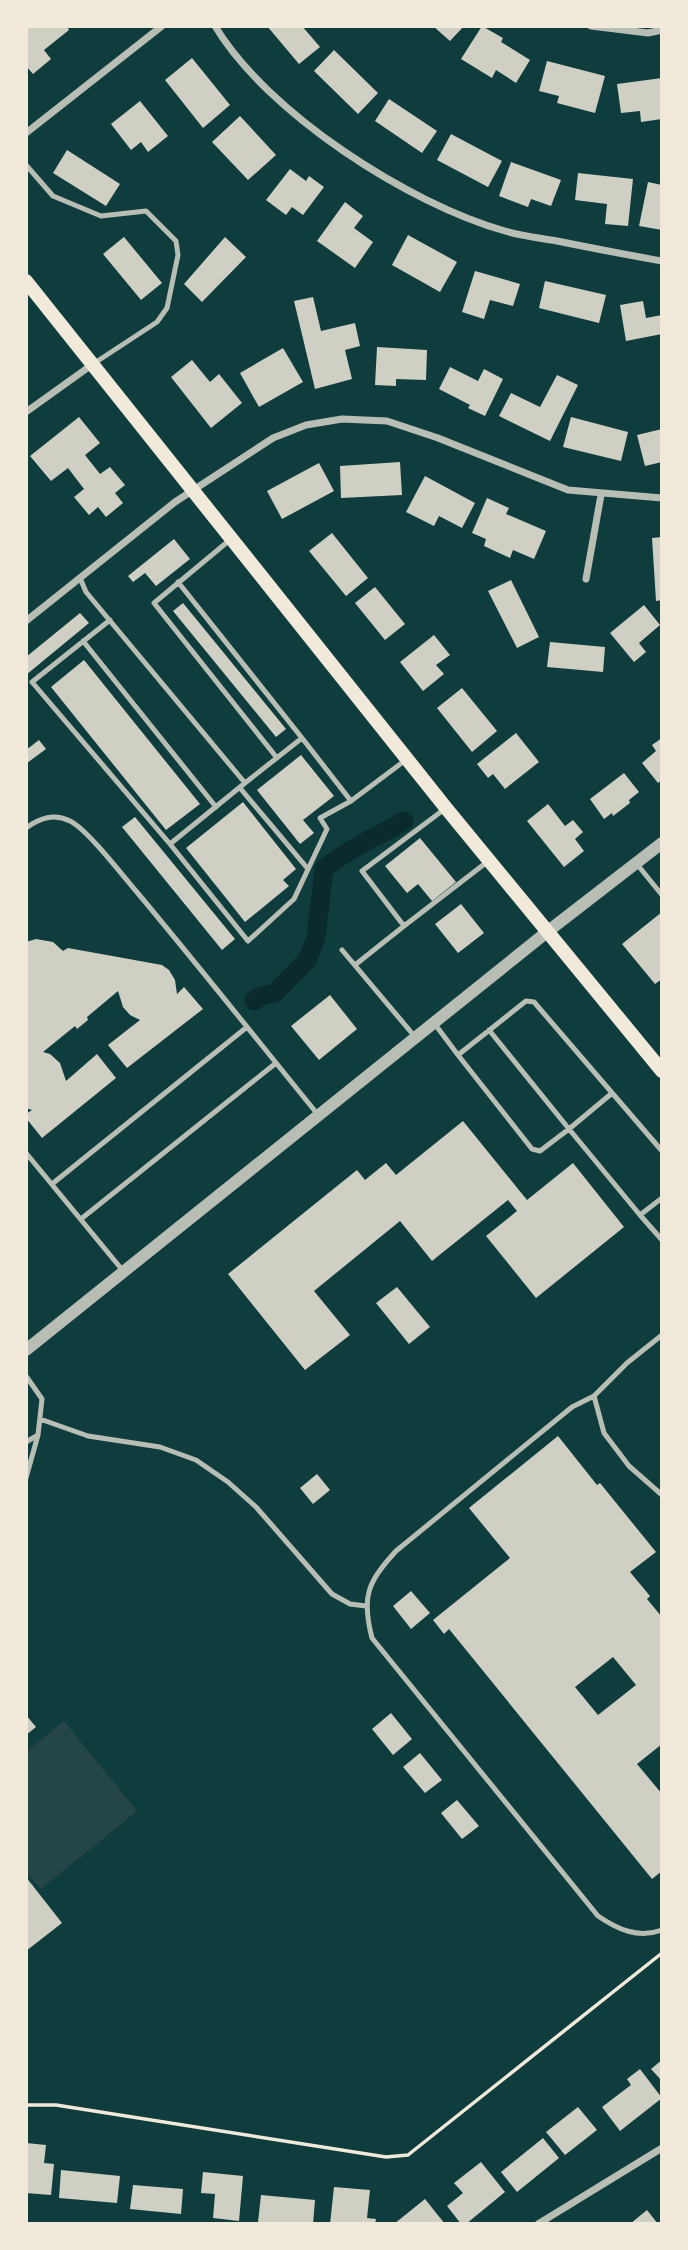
<svg xmlns="http://www.w3.org/2000/svg" width="688" height="2250" viewBox="0 0 688 2250" font-family="Rubik,sans-serif">
<style>
.green{fill:#244646}
.lines{fill:none;stroke-linecap:round;stroke-linejoin:round}
.canal{stroke:#0a2a2b;stroke-width:19}
.building{fill:#cfcfc3;fill-rule:evenodd}
.path{stroke:#f1e9da;stroke-width:3.5}
.service{stroke:#b8beb3;stroke-width:5}
.minor{stroke:#b8beb3;stroke-width:7}
.tertiary{stroke:#b8beb3;stroke-width:12}
.secondary{stroke:#f1e9da;stroke-width:14}
</style>
<rect width="100%" height="100%" fill="#0f3d3e"/>
<path class="green" d="M64 1721 137 1811 41 1889 26 1872V1770L29 1768 26 1762V1752Z"/>
<g class="lines">
<path class="canal" d="M254 1001 261 996 275 993 307 960 316 938 324 869C349 848 377 837 404 821"/>
</g>
<path class="building" d="M26 26H67L69 30 44 50 51 59 33 74 26 66Z
M267 26H302L320 47 299 64Z
M433 26H464L450 41Z
M482 26 503 38 501 42 530 60 516 83 496 70 492 78 461 59Z
M334 50 378 93 358 114 314 71Z
M192 58 230 105 203 128 165 80Z
M547 61 605 76 595 113 557 103 559 96 539 91Z
M662 78V119L641 122 640 111 621 113 617 84Z
M389 99 437 131 422 153 375 121Z
M140 101 168 136 148 152 141 142 131 150 111 124Z
M240 116 276 155 248 180 212 142Z
M451 134 502 161 488 187 437 160Z
M67 150 120 184 106 206 53 173Z
M511 162 561 180 551 206 531 199 528 207 499 196Z
M290 169 306 181 309 176 324 187 303 215 292 207 286 215 266 200Z
M578 173 633 179 628 226 605 224 607 204 575 200Z
M648 182 662 185V230L639 226Z
M345 202 363 216 354 228 373 242 355 268 317 241Z
M408 235 457 262 440 292 392 265Z
M124 237 162 283 141 300 103 254Z
M225 237 246 257 202 302 184 284Z
M475 271 520 284 513 306 490 300 484 319 462 312Z
M545 281 606 295 599 323 539 308Z
M313 297 321 331 355 323 360 346 345 350 352 379 315 389 294 301Z
M643 301 646 318 662 315V334L626 341 620 305Z
M377 347 427 350 426 380 396 379V386L375 385Z
M283 348 303 382 259 407 240 373Z
M192 360 210 382 219 374 242 403 211 428 171 377Z
M450 367 478 381 484 369 503 379 485 416 468 408 470 405 439 389Z
M557 375 578 385 550 441 499 416 511 393 540 407Z
M79 417 100 443 85 455 100 474 110 467 125 485 115 493 123 503 106 517 98 507 89 515 74 497 84 489 68 468 51 481 30 456Z
M571 417 628 432 621 461 563 447Z
M662 429V462L645 466 637 435Z
M400 462 402 495 341 498 340 466Z
M319 463 334 491 282 519 267 491Z
M425 476 475 503 462 528 439 516 434 526 406 512Z
M487 498 509 508 506 514 546 531 534 559 513 550 510 558 484 546 486 539 472 533Z
M332 533 368 578 346 596 309 551Z
M662 537V600L656 601 652 538Z
M174 539 190 559 156 586 145 573 133 582 128 576Z
M511 580 539 637 517 648 488 591Z
M375 587 405 624 385 640 355 603Z
M183 603 286 729 276 737 173 611Z
M644 605 660 625 639 643 646 652 634 662 610 633Z
M80 613 89 623 26 675V657Z
M434 635 450 655 436 665 444 674 423 691 400 662Z
M550 642 605 647 603 672 547 667Z
M84 660 200 804 166 830 51 687Z
M462 688 497 731 472 752 437 708Z
M516 733 539 762 505 789 493 774 488 778 477 764Z
M662 738V780L658 783 642 763 656 751 652 745Z
M39 740 46 749 27 763 26 750Z
M301 755 334 796 303 820 314 833 300 844 257 790Z
M624 773 639 792 629 800 630 803 613 816 612 813 604 819 590 799Z
M243 802 296 869 283 880 289 886 245 922 186 848Z
M548 804 565 826 573 820 583 832 575 839 584 851 564 867 527 821Z
M135 817 235 939 222 950 122 827Z
M420 838 456 882 432 901 418 884 407 893 385 866Z
M461 904 484 933 458 953 435 924Z
M662 912V979L655 984 622 944Z
M36 939 53 942 63 951 68 948 162 965 169 970 175 980 177 994 184 987 203 1009 127 1068 108 1045 140 1020 130 1015 123 1007 118 991 87 1017 88 1020 77 1029 75 1026 43 1052 50 1054 60 1063 66 1081 97 1054 116 1078 42 1138 26 1118V1114L32 1110 26 1108V942Z
M330 995 357 1029 319 1060 291 1026Z
M463 1121 527 1200 573 1163 624 1227 536 1298 486 1236 517 1211 508 1200 432 1261 400 1221 314 1291 350 1335 305 1370 228 1274 357 1170 365 1180 386 1163 396 1175Z
M397 1287 430 1327 409 1344 376 1303Z
M558 1436 597 1485 600 1483 656 1552 630 1572 650 1596 647 1599 662 1617V1744L637 1764 662 1794V1871L652 1879 449 1629 444 1634 433 1620 510 1558 469 1508ZM613 1657 636 1685 598 1715 575 1687Z
M317 1474 330 1490 313 1504 300 1488Z
M411 1591 430 1613 411 1629 393 1606Z
M391 1713 412 1739 393 1755 372 1729Z
M26 1715 36 1727 26 1735Z
M420 1753 442 1780 425 1793 403 1767Z
M457 1800 479 1826 462 1839 441 1813Z
M26 1877 62 1923 26 1951Z
M662 2060V2081L651 2069Z
M640 2069 662 2098 620 2131 602 2107 631 2085 627 2079Z
M578 2107 597 2130 565 2155 546 2132Z
M543 2138 559 2158 517 2192 501 2172Z
M26 2143 46 2145 44 2163 54 2164 51 2195 26 2193Z
M481 2162 505 2192 466 2224H461L447 2206 463 2193 454 2183Z
M61 2170 120 2176 117 2203 59 2198Z
M203 2172 243 2176 239 2221 213 2218 215 2194 201 2193Z
M133 2185 183 2189 181 2214 130 2209Z
M334 2187 370 2190 367 2218 376 2219 375 2224H330Z
M261 2195 315 2200 313 2224 258 2222Z
M425 2199 445 2224H394Z
M647 2210 658 2224H630Z"/>
<g class="lines">
<path class="path" d="M26 2105H56L386 2157 408 2155 662 1953"/>
<path class="service" d="M26 165 53 196 101 216 146 211 176 241 178 255 167 308 157 322 93 364
M231 539 154 603 277 758
M80 578 86 592 245 783 302 738 351 801 407 759
M178 582 302 738
M110 620 32 682 170 844 245 783
M83 641 216 807
M240 788 308 869
M446 808 362 871 404 926 487 862
M26 828C40 818 54 813 70 821 87 829 123 876 136 891 198 965 258 1041 319 1116
M170 844 248 941 294 899 327 829 320 818 351 801
M636 863 662 895
M342 950 416 1038
M355 965 404 926
M434 1023 458 1055 526 1001 534 1002 662 1151
M489 1030 569 1129 611 1094
M458 1055 532 1149 540 1151 569 1129 640 1215 662 1198
M26 1153 124 1272
M52 1184 247 1027
M640 1215 662 1240
M81 1219 276 1063
M662 1335 627 1363 594 1396 604 1433 629 1466 662 1495
M26 1376 42 1399 38 1435 26 1478
M594 1396 572 1407 396 1551C368 1582 361 1596 372 1638L598 1916C617 1929 638 1939 662 1930
M40 1419 88 1436 160 1447 196 1460 228 1482 256 1507 332 1594 350 1604 366 1606
M26 1442 38 1435"/>
<path class="minor" d="M215 26C267 113 409 204 505 231 522 236 540 238 557 241 592 248 627 255 662 261
M591 26 648 33 662 30
M26 133 162 26
M26 412 93 364
M586 579 601 495
M26 621 175 502 273 438 306 425 342 419 387 421 438 438 568 490 662 498
M538 2224 662 2148"/>
<path class="tertiary" d="M26 1350 547 932 662 843"/>
<path class="secondary" d="M26 281 446 808 662 1071"/>
</g>
<rect width="688" height="2250" fill="none" stroke="#f1e9da" stroke-width="56"/>
</svg>
